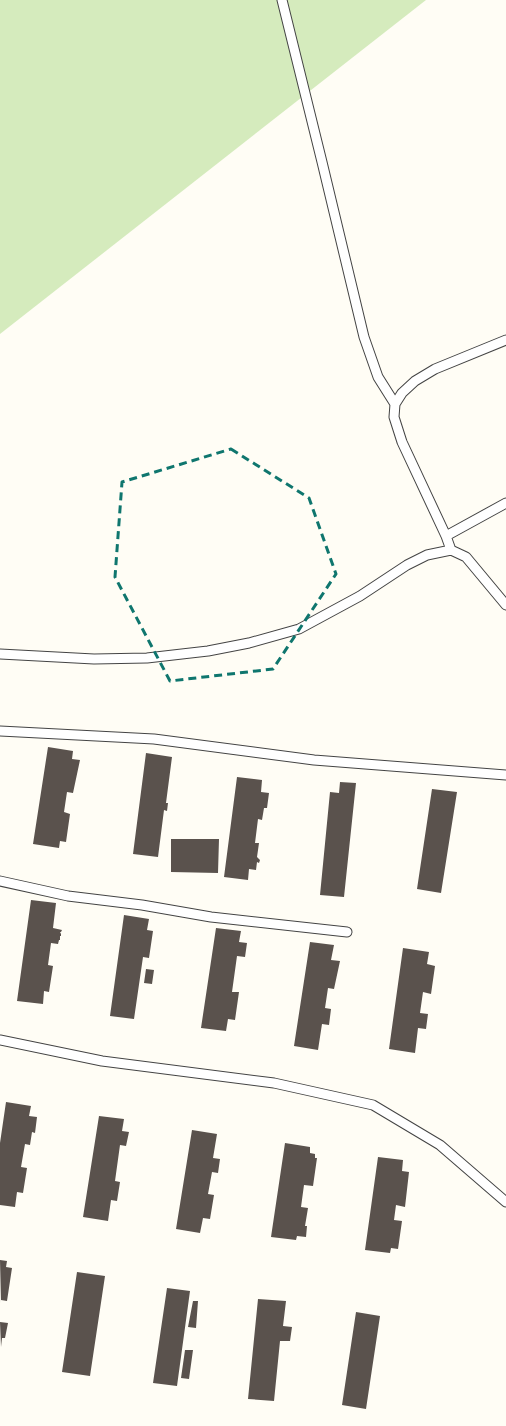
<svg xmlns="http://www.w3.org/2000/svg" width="506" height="1426" viewBox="0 0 506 1426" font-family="Merriweather,serif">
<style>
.green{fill:#d5ebbd}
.building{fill:#5a524d}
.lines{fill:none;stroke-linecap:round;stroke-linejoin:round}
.lane-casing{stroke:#444;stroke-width:11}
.lane{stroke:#fff;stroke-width:9}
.marked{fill:none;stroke:#0f766e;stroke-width:3;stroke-dasharray:8 5;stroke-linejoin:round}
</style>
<rect width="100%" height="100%" fill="#fffdf5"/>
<path class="green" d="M0 0H426L0 334Z"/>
<path class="building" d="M48 747 73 751 72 759 80 760 73 793 67 792 64 812 70 814 66 842 60 841 59 848 33 844Z
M146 753 172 757 166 803H168L167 811 164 810 158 857 133 854Z
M237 777 262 780 261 792 269 793 267 808H264L262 820 258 819 255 843H259L257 857 260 860 259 863 257 862 256 870 249 869 248 880 224 877Z
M340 782 356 783 344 897 320 895 330 792 339 793Z
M432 789 457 792 441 893 417 889Z
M171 839H219L218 873 171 872Z
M31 900 56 903 53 928 62 930 61 932H60L61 934V936H60V940H59L58 944 51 943 48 965 53 966 49 992 44 991 43 1004 17 1001Z
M124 915 149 919 147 930 153 931 149 958 143 957 134 1019 110 1016Z
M216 928 241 931 239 942 247 943 245 957 237 956 232 992H239L235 1020 228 1019 226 1031 201 1028Z
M310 942 334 945 331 960 340 961 334 989 328 988 325 1008 331 1009 329 1025 322 1024 318 1050 294 1046Z
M403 948 429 952 427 964 435 966 431 994 423 992 420 1013 428 1014 426 1029 418 1028 415 1053 389 1049Z
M146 969 154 970 152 984 144 983Z
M6 1102 31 1106 29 1116 37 1117 35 1133 32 1132 30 1145 25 1144 21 1167 27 1168 23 1193 17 1192 15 1207 0 1205V1143Z
M99 1116 124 1119 122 1131 129 1132 126 1146 120 1145 115 1181 120 1182 117 1201 111 1200 108 1221 83 1217Z
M192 1130 217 1134 213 1158 220 1159 218 1173 212 1172 208 1194 214 1195 210 1219 203 1218 200 1233 176 1229Z
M285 1143 310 1147V1153L315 1154V1158H317L313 1186 304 1185 301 1207 308 1208 305 1226H307L306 1237 297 1236 296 1240 271 1237Z
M378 1157 403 1160 402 1171 409 1172 405 1207 396 1205 394 1220 402 1221 398 1249 391 1248 390 1253 365 1250Z
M0 1260 7 1261 6 1267 12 1268 7 1301 1 1300V1303Z
M77 1272 105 1276 90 1376 62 1372Z
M167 1288 190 1291 177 1386 153 1383Z
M258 1299 286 1301 283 1326 292 1327 290 1341H280L274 1401 248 1399Z
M193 1301H198L196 1328 188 1327Z
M356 1312 380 1316 366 1409 342 1405Z
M0 1322 8 1323 5 1338H2L1 1347Z
M185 1350H193L189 1379 181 1378Z"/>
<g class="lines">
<defs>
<path id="lane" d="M282 0 322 162 364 337 378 377 395 404
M446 536 506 503
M451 550 446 536 402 442 394 417 395 404 402 393 415 381 435 369 506 340
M0 654 94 659 147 658 208 651 249 643 299 629 360 596 407 565 427 555 451 550 466 557 506 605
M0 731 154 739 314 760 506 775
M0 881 68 896 142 905 211 917 347 932
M0 1040 102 1061 274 1083 373 1105 440 1145 506 1202"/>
</defs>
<use href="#lane" class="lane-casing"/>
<use href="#lane" class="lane"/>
</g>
<path class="marked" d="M231 449 309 498 336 574 273 669 170 681 115 577 122 482Z"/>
</svg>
